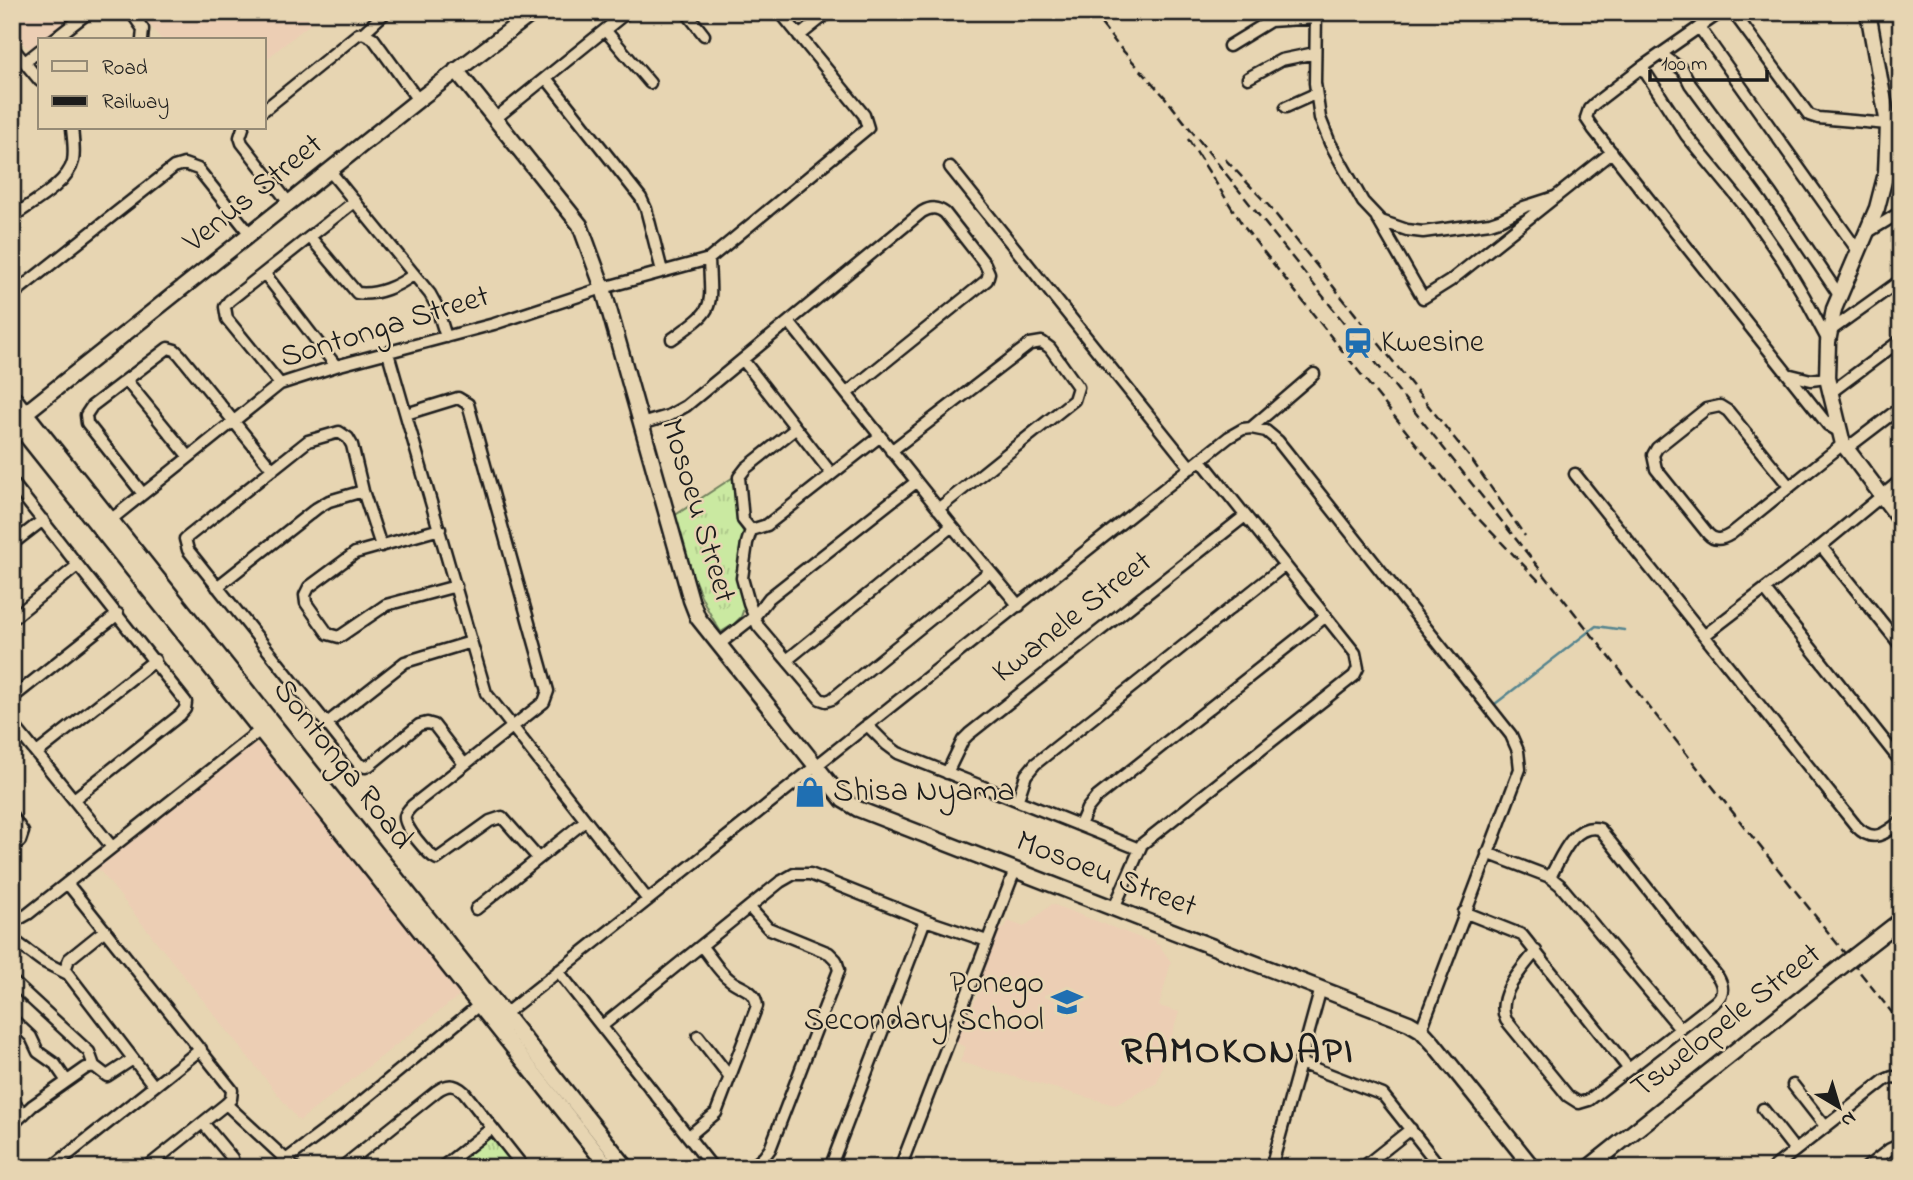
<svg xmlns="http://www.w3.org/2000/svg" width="1913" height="1180" viewBox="0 0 1913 1180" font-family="'Indie Flower',sans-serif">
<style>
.built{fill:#ecceb4}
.grass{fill:url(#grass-tufts);stroke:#73825e;stroke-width:2}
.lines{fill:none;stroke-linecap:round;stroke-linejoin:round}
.stream{stroke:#56858f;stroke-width:2.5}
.street-casing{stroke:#1c1c1c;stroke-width:15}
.secondary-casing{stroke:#1c1c1c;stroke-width:19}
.street{stroke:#e7d5b2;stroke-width:10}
.secondary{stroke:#e7d5b2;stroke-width:14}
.rail{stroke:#1c1c1c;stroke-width:2.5;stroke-dasharray:10 5;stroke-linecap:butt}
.secondary-bridge-casing{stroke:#1c1c1c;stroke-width:19;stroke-linecap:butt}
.secondary-bridge{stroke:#e7d5b2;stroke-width:14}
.labels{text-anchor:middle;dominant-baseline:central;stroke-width:5;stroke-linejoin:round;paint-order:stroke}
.street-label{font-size:32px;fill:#1c1c1c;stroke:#e7d5b2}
.poi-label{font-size:32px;fill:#1c1c1c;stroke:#e7d5b2;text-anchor:start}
.district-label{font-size:38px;font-weight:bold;letter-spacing:2px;fill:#1c1c1c;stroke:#e7d5b2}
</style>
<defs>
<pattern id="grass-tufts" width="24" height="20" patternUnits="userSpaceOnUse" patternTransform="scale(1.75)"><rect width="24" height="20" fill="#cae9a1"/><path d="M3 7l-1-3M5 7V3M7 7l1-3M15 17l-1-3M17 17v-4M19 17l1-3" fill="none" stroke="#adc78a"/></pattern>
</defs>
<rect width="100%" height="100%" fill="#e7d5b2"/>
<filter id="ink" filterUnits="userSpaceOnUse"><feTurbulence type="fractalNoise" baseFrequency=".0143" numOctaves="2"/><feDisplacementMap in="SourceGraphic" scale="14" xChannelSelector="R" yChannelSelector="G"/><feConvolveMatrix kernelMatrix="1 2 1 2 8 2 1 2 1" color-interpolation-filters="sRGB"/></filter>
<g filter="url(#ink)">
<path class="built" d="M12 12H80L46 40H40V45L35 49 26 47 12 30Z
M139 12H302L311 23 264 61V40H162Z
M254 745H258L269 754 460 995 299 1121 98 868Z
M1052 904 1148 941 1149 939 1156 941 1155 944 1159 945 1171 962 1159 1006 1179 1012 1157 1083 1115 1105 960 1062 966 1047 954 1042 967 1009 973 1005 978 993 976 988 998 927 1004 929 1008 921 1024 927Z"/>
<path class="grass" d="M732 478H734L738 521 745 535 738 562V577L745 605 741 617 734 624 721 632C697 597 686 557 674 516Z
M486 1137 494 1138 520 1168H447Z"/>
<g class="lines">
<path class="stream" d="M1495 704 1596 626 1624 630"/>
<defs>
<path id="street" d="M131 12 143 29 142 40
M686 12 704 35
M1316 12 1315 83 1320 118 1330 143 1363 202 1381 221 1407 230 1423 232 1490 223 1502 219 1524 207 1555 197
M1721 12 1642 67 1594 104 1589 109 1586 118 1594 130 1828 425 1840 432
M1733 12 1809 115 1818 118 1888 124 1901 122
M1699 27 1858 251
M605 30 650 83
M363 33 386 12
M799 36 829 12
M53 40 89 12
M1229 46 1270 21 1316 18
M12 47 40 81
M1661 54 1683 70 1690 84 1771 194 1839 295
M25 62 40 50
M1642 67 1686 135 1747 209 1783 261 1804 296 1828 341
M546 78 641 198 646 209 662 271
M1248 78 1281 60 1315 53
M1286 107 1315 94
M264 110 358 34 363 33 373 38 418 100
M496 118 627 12
M243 128 240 137 242 143 289 203
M950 167 1191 468
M329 170 430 294 436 305 446 337
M12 217C30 204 68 184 73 161 75 151 73 139 72 128
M1377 218 1423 298 1450 281 1612 152
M1868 232 1901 212
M310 237 357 293C376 296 399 286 414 274
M265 274 336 366
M12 295 174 167 184 164 198 169 250 234
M789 322 952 526 1019 606
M1830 331 1901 280
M672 339C716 307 711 312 709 259
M388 353 486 693 648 900
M743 360 831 473
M1791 375 1811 380 1827 378
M126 380 189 457
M280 384 227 319 225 307 229 301 355 201
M1830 393 1901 340
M406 414 458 398 468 404 548 691 544 702 412 806C409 809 406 812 405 816 403 826 428 855 437 859L490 821 502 817 538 858
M641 424 668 416 686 406 922 212C931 207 937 207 945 213L985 264 989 273 987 280 847 393
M1251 428 1266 431 1278 441 1511 735 1518 751 1520 769 1421 1030
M795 429 746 468 739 477 743 520 751 530 747 543 742 578 749 603 758 626 820 699 826 701 832 699 989 572
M1846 449 1901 407
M891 451 1030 344 1042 342 1050 348 1078 387 1074 400 938 509
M1575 474 1856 826C1873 844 1885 834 1901 821
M12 482 186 702 185 709 180 715 74 799
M1789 486 1728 411 1720 406 1706 409 1657 448 1653 455 1656 469 1708 534C1715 542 1723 539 1731 534L1843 444
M143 494 87 423 86 415 92 406 168 348 175 350 180 355 273 470
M108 522 280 384 336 366 494 324 603 288 709 259 868 128 864 115 780 12
M440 529 355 553 309 587 305 595 306 603 328 634 339 637 386 605 456 586
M751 530 767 525 879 437
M12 544 43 520
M381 546 363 491 352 445 348 438 339 432 308 441 185 539 188 550 358 763 365 767 370 765 419 725 427 723 434 725 464 764
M1821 546 1901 646
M217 587 317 508 329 501 363 491
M1765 590 1901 762
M12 619 77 566
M1705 635 1821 546 1901 480
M718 645 755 616 769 598 916 482
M787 660 952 526
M12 698 118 614
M12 723 112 847
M326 724 405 662 471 642
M867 725 886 744 898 753 1139 849
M37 753 155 660
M947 773 963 740 969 734 1245 516
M1018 799 1026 775 1035 764 1285 565
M12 816 23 832 20 841 12 847
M1080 825 1087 809 1096 798 1326 616
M1487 853 1550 877 1560 885 1680 1028
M67 883 232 1090 231 1099 226 1104 146 1168
M750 908 768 928 829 953 836 960 839 970 770 1149 764 1157 751 1168
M1114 908 1142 844 1354 676 1358 668 1355 653 1201 460
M476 909 585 821
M1464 912 1522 935 1628 1068
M12 923 28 914 263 728
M105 930 69 959 65 970 154 1086
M12 939 42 961 66 973
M1536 951C1522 969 1495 996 1506 1020L1568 1096 1579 1103 1589 1100 1715 1002C1724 994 1724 987 1718 977L1600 829C1573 822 1561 858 1550 877
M558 971 713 1168
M12 981 89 1052 94 1066
M501 1017 1229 437 1243 429 1251 428 1314 374
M12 1019 31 1037 38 1052 55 1064 66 1080
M602 1026 780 882 794 874H810L925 920 987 941
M698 1036 730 1077
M1300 1063 1383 1095 1441 1168
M1793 1085 1825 1126
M12 1101 24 1114
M226 1104 295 1168
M1763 1109 1795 1150
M203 1123 232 1158 234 1168
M12 1125 32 1106 86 1068 94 1066 107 1076 133 1059
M689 1136 716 1113 757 1006C755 988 740 989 729 979 718 971 711 957 702 947
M51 1168 201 1049
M275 1168 343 1117 479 1005
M341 1168 437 1091C447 1084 454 1083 464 1092L524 1168
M441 1168 492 1128
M830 1168 925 920
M900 1168 1015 870
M1271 1168 1321 988
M1362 1168 1411 1129
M1773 1168 1885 1080 1892 1077 1901 1078
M1866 1168 1890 1149 1901 1144"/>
<path id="secondary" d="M1868 12 1888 124 1886 173 1877 208 1834 309 1828 342 1827 378 1843 444 1901 521
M456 70 580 225 603 288 691 600 698 618 843 800 858 809 1409 1023 1421 1030 1433 1043 1533 1168
M12 396 627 1168
M12 418 609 1168
M19 418 418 100 534 12
M1856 955 1901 920
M1588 1168 1842 966"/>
</defs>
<use href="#street" class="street-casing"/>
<use href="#secondary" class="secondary-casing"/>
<use href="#street" class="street"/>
<use href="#secondary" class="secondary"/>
<path class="rail" d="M1092 12 1116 43 1164 96 1901 1024
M1188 139 1244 227 1464 504 1540 582
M1225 159 1269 206 1471 459 1525 536"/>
<defs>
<path id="secondary-bridge" d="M1842 966 1856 955"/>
</defs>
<use href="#secondary-bridge" class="secondary-bridge-casing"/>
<use href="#secondary-bridge" class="secondary-bridge"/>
</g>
</g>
<defs>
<symbol id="station-bare" viewBox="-9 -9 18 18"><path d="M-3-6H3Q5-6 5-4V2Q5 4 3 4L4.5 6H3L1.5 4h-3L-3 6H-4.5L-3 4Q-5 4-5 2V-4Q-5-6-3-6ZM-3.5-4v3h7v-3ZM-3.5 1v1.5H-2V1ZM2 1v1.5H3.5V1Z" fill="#1f6fb2" stroke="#e7d5b2" stroke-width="2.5" paint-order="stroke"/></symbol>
<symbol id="shop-bare" viewBox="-9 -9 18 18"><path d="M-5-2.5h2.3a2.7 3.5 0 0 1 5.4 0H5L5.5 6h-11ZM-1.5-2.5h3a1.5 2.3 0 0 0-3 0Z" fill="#1f6fb2" stroke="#e7d5b2" stroke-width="2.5" paint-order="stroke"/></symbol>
<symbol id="school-bare" viewBox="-9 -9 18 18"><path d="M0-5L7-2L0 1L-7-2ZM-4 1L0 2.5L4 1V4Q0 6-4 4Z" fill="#1f6fb2" stroke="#e7d5b2" stroke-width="2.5" paint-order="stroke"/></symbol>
</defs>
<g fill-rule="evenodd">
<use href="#station-bare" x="1336" y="321" width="44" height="44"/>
<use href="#shop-bare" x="788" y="770" width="44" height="44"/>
<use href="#school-bare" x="1045" y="980" width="44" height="44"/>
</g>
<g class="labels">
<g class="street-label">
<text transform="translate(254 194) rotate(-39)">Venus Street</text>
<text transform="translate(385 328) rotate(-17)">Sontonga Street</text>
<text transform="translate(697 511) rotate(73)">Mosoeu Street</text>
<text transform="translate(1073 618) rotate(-38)">Kwanele Street</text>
<text transform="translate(342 765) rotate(52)">Sontonga Road</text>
<text transform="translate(1106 875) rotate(21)">Mosoeu Street</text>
<text transform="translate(1727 1022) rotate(-38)">Tswelopele Street</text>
</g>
<g class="poi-label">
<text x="1381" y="343">Kwesine</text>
<text x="833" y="792">Shisa Nyama</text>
<text x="1044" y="984" text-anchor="end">Ponego<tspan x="1044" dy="37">Secondary School</tspan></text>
</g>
<g class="district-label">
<text x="1238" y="1053">RAMOKONAPI</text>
</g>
</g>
<rect width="1913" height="1180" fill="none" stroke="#e7d5b2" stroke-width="42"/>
<rect x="21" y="21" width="1871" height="1138" fill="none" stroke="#1c1c1c" stroke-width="2.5" filter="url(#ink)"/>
<rect x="38" y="38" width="228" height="91" fill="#e7d5b2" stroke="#968b76" stroke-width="2"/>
<rect x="52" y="61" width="35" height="10" fill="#e7d5b2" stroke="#968b76" stroke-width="2"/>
<text x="102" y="74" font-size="21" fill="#1c1c1c">Road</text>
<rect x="52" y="96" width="35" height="10" fill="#1c1c1c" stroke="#968b76" stroke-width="2"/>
<text x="102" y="108" font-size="21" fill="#1c1c1c">Railway</text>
<g transform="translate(1839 1107) rotate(142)" stroke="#e7d5b2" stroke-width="5" paint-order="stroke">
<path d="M0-5L12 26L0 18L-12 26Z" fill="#1c1c1c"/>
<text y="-10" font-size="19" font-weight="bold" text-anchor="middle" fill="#1c1c1c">N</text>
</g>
<path d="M1650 70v10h117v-10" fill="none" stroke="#1c1c1c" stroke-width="3.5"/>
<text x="1661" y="70" font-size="21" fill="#1c1c1c" stroke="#e7d5b2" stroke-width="5" paint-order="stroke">100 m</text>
</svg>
